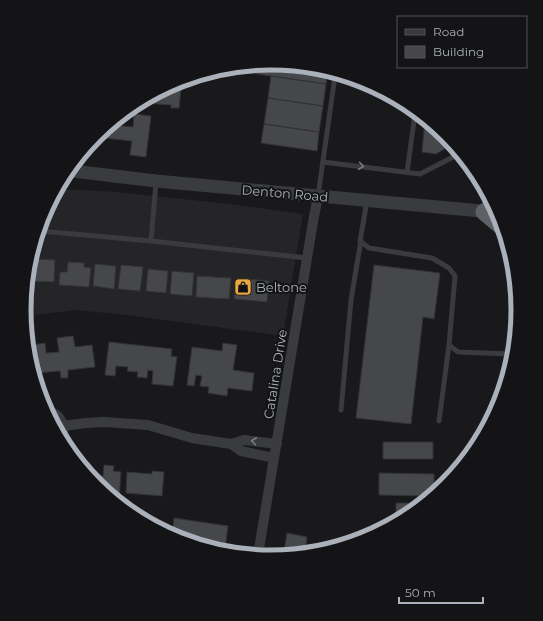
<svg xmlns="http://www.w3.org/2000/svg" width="543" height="621" viewBox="0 0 543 621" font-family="Montserrat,sans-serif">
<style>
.built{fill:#252528}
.building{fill:#45474b;stroke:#333336}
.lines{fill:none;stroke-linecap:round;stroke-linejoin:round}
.service{stroke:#3a3b3f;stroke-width:5}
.minor{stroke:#3a3b3f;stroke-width:10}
.tertiary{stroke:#3a3b3f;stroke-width:13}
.trunk{stroke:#5e6067;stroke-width:17}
.oneway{stroke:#787c83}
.labels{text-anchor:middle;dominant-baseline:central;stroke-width:4;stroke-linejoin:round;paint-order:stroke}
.street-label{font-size:13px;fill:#abb1ba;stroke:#141416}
.poi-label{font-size:13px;fill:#abb1ba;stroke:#141416;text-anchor:start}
.rim{fill:none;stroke:#abb1ba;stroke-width:5}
</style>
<rect width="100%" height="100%" fill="#19191b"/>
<path class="built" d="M61 189 116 192 230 204 303 214 283 336 127 315 76 310 25 316 24 310 43 216Z"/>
<path class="building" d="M272 63 327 74 326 84 243 72V69Z
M271 76 326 84 323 106 268 98Z
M171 88 181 89 179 108H171V105L145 103 163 91 170 92Z
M268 98 323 106 319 132 264 124Z
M134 114 151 116 146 157 130 155 132 141 95 137 97 135 113 125 133 127Z
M425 121 447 136 448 138 446 148 436 154 422 152Z
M264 124 319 132 317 151 261 143Z
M34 259 55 260 54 282 30 281Z
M68 262 84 263V267L91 268 89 287 59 285 60 272H67Z
M95 264 116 266 114 289 93 286Z
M121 265 143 267 140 291 118 289Z
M374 265 440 273 434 319 423 317 411 424 356 418Z
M148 269 168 271 166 293 146 291Z
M172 271 194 273 192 296 170 294Z
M197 276 231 278 229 299 196 297Z
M237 278 269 281 267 302 234 299Z
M73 336 75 347 92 345 95 367 68 370V378H61L60 371 36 373 31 345 45 343 46 353 59 352 57 338Z
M109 342 172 349 171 356 177 357 173 386 152 384 153 371 148 370 147 378 137 377 138 372 127 371 128 367 116 366 115 376 105 375Z
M223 343 237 345 233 370 254 373 252 391 228 388 227 396 208 393 209 387 200 386 202 376 196 375 194 386 187 385 192 347 222 351Z
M383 442H433V459H383Z
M104 465 114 466 113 471 121 472 119 500 96 485 87 471H93L92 475 103 476Z
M152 471 164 472 162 496 126 493 127 472 152 474Z
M379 473 434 474V494L431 496 379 495Z
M396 503H420L396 519Z
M174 518 228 526 225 549 177 539 172 536Z
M287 533 307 537 305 551 283 556Z"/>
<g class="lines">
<path class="service" d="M323 162 420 174 459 154
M407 172 415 114
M318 196 335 76
M367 201 360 241 369 248 432 258 449 268 455 276 449 345 458 352 510 354
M40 231 151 241 307 258
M151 241 156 182
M341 410 351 300 361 240
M439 421 449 345"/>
<path class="minor" d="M47 411C59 413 65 423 63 435
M63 426 86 423 104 422 148 425 192 438 231 444 241 451 274 458
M231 444 244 440 277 444
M258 555 314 216 318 197"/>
<path class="tertiary" d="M73 171 156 181 492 212"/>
<path class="trunk" d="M494 206 484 212 503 228"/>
</g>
<defs><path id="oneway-chevron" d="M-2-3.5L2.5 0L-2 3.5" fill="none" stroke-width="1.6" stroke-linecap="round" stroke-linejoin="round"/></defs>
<g class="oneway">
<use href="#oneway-chevron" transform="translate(361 166) rotate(7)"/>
<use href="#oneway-chevron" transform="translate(254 441) rotate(-173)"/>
</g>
<defs>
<symbol id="shop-square" viewBox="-11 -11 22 22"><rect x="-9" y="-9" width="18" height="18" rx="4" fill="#eaa641" stroke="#141416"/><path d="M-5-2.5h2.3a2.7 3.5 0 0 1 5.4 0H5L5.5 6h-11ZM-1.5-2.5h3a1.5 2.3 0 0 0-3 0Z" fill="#111"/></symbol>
</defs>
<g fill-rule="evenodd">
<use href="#shop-square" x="233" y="277" width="20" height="20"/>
</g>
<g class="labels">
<g class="street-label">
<text transform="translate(285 193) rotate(5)">Denton Road</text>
<text transform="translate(275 374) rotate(-81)">Catalina Drive</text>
</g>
<g class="poi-label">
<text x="256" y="287">Beltone</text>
</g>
</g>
<path d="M0 0H543V621H0ZM31 310a240 240 0 1 1 480 0a240 240 0 1 1-480 0Z" fill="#141416" fill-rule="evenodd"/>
<path class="rim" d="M31 310a240 240 0 1 1 480 0a240 240 0 1 1-480 0Z"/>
<rect x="397" y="16" width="130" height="52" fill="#141416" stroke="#505358"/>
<rect x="405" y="29" width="20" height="6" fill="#3a3b3f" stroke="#505358"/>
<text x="433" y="36" font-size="12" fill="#abb1ba">Road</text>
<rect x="405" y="46" width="20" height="12" fill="#45474b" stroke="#505358"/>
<text x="433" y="56" font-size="12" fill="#abb1ba">Building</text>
<path d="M399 597v6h84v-6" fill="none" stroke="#abb1ba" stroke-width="2"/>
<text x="405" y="597" font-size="12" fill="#abb1ba" stroke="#141416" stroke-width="3" paint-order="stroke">50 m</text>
</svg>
